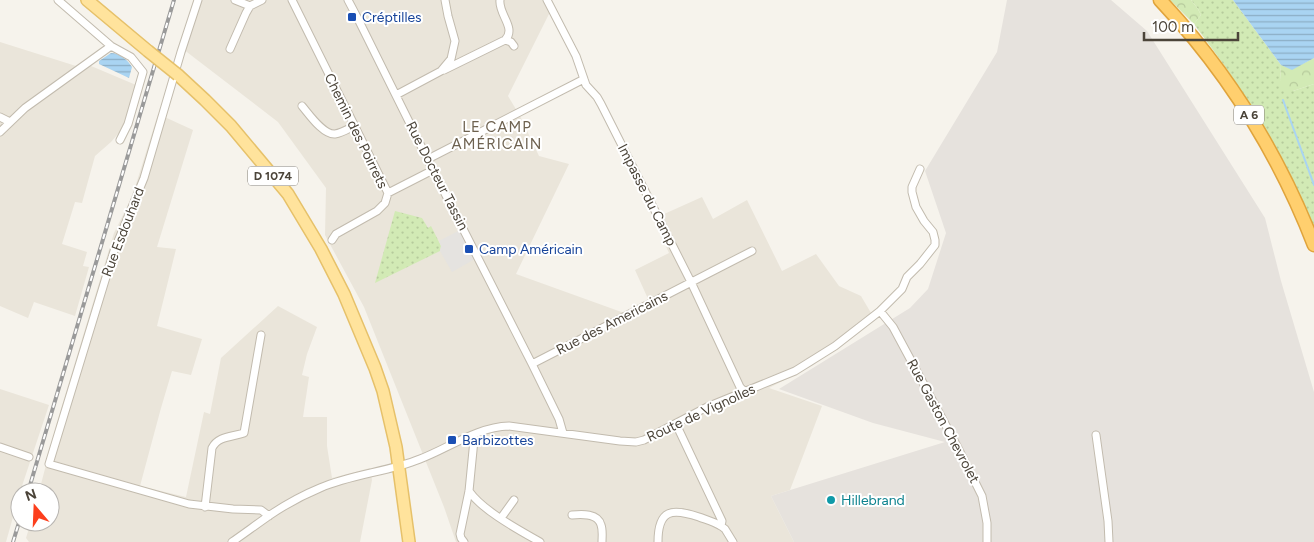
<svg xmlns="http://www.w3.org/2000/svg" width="1314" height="542" viewBox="0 0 1314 542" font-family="Figtree,sans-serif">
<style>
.residential{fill:#eae5da}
.industrial{fill:#e6e2dd}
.grass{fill:url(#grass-dots)}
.forest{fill:url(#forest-crowns)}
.parking{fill:#e5e3e0}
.water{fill:url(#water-rules)}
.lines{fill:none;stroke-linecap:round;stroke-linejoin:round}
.stream{stroke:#a9d4f2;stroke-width:2}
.minor-casing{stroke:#c2bbae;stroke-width:9}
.primary-casing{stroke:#e6c16a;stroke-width:14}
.motorway-casing{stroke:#e0a43c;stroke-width:15}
.minor{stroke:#fff;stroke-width:7}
.primary{stroke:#ffe39c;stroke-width:11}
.motorway{stroke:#ffcf6e;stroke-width:12}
.rail-casing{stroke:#9a9a9a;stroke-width:4}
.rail{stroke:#fff;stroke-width:2;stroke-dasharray:5.5;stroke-linecap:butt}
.primary-bridge-casing{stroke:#e6c16a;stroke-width:14;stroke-linecap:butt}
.primary-bridge{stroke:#ffe39c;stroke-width:11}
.transit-dot{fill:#1a4fb4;stroke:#fff;stroke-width:2}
.culture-dot{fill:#0f9aa8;stroke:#fff;stroke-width:2}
.labels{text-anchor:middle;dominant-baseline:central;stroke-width:4;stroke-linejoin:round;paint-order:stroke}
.shield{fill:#fff;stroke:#817c74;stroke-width:1}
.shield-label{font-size:12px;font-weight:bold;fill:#4b4439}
.transit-label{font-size:14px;fill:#164399;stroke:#fff;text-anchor:start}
.street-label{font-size:14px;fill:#4b4439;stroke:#fff}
.culture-label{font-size:14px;fill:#0d838f;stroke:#fff;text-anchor:start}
.neighbourhood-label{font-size:15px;letter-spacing:1px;fill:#6e6250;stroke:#fff}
</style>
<defs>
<pattern id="grass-dots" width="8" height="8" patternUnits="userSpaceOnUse" patternTransform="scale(1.25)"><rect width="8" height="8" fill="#d2eab5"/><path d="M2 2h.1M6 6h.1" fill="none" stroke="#b6ca9c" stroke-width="1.8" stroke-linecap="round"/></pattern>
<pattern id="forest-crowns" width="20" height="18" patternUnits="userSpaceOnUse" patternTransform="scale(1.25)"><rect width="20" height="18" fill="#d2eab5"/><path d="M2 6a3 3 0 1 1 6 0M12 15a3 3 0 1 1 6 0" fill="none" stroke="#b6ca9c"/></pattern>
<pattern id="water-rules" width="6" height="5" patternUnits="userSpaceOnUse" patternTransform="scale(1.25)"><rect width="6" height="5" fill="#a9d4f2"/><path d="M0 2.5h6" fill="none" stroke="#8caec5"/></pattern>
</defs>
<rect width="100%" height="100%" fill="#f6f3ec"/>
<path class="residential" d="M195 0H550L553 6 508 96 520 116 539 156 569 164 516 274 627 314 649 301 635 270 669 253 653 219 702 197 713 219 747 200 782 271 816 254 839 286 861 296 871 313 856 324 860 332 812 366 769 388 822 406 790 490 771 496 794 542H456L444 507 364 307 325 235 326 188 278 122 179 46Z
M0 42 76 66 84 63 136 85 123 128 111 142 95 156 82 203 75 202 62 244 87 252 83 266 89 267 75 316 34 302 28 318 0 306Z
M158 114 193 130 157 247 176 249 157 326 202 339 191 375 172 371 161 408 140 486 186 497 204 412 210 414 221 358 278 306 317 327 307 354 302 375 309 377 303 417H327V446L332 478 370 468 372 480 360 542H29L26 538 31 522H50V492H39L57 422 114 233 132 197Z
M0 389 49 405 20 492 6 542H0Z"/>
<path class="industrial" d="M1007 0H1111L1147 31 1265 218 1281 281 1314 392V542H794L771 496 945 442 873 423 779 389 910 308 928 289 946 233 925 171 997 52Z"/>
<path class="grass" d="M1191 0H1233L1281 65 1280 80 1293 91 1314 84V228C1293 178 1268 131 1238 86 1225 65 1209 45 1194 24L1201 15 1198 9Z
M395 211 422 218 428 228 431 226 441 246 440 251 375 283Z"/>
<path class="forest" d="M1170 0H1191L1198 9 1201 15 1194 24Z
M1314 58V84L1293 91H1283L1280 80 1281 65 1292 69Z"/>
<path class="parking" d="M460 230 475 259 452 272 440 251 441 246 439 241Z"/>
<path class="water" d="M1233 0H1314V58L1292 70 1281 65Z
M111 53C119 53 128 60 132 67L129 78 99 64V61Z"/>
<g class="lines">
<path class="stream" d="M1283 100 1314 185"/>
<defs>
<path id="minor" d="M58 0 111 46 131 57 143 72 128 124 120 140
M198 0 181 52 144 178 114 251 49 464 189 504 233 509 261 510 269 516
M235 0 250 6 262 0
M292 0 388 193 385 203 377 211 336 234 332 240
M348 0 358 19 433 170 532 364 559 419 563 433
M547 0 576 56 586 85 597 97 601 104 691 282 740 387 745 392
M505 40 511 42 514 46
M230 49 246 13 250 6
M444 70 505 40C517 28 498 14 500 0
M396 95 441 71 451 59 455 41 448 16 445 0
M302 106C309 114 323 135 335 134 342 133 348 129 354 126
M0 117 10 122
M0 132 25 108 111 46
M428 159 584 79
M388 193 433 170
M880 311 902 289 907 277 920 264 935 245V240L933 232 924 221 916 207 912 192V187L920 169
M532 364 752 251
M676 424 722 521 721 526
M1096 435 1108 521 1109 542
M0 447 29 457
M469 491C483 511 519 530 540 542
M205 507 212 448C218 436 232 437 244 433L261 335
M572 515C582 514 598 513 601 525 603 530 602 537 602 542
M501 518 514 500
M232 542C245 533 257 524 270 515 285 505 303 495 320 488 352 474 388 472 420 459 449 448 477 427 509 426L620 441 636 442 644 440 707 407 795 371 835 346 880 311 893 327 958 448 982 496 987 523V542
M464 542 461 538 460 534 469 491 474 440 472 435
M658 542C658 509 672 508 699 517 707 520 714 522 721 526L725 529 733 542"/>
<path id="primary" d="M87 0 148 51
M178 75 205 100 231 126 288 194 321 249 344 294 375 368 383 391 396 447 409 542"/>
<path id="motorway" d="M1160 0C1227 71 1279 155 1314 245"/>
</defs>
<use href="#minor" class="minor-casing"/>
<use href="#primary" class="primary-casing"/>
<use href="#motorway" class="motorway-casing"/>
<use href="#minor" class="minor"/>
<use href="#primary" class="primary"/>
<use href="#motorway" class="motorway"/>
<defs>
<path id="rail" d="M28 492 174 0
M13 542 20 519"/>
</defs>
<use href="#rail" class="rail-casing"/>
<use href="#rail" class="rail"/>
<defs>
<path id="primary-bridge" d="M148 51 178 75"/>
</defs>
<use href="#primary-bridge" class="primary-bridge-casing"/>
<use href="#primary-bridge" class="primary-bridge"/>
</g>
<g class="transit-dot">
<rect x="347" y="12" width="10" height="10" rx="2.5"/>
<rect x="464" y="244" width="10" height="10" rx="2.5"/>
<rect x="447" y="435" width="10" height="10" rx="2.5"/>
</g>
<circle class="culture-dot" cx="831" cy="500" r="5"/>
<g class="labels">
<g class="shield">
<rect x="1234" y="105.5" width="30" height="19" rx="4"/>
<rect x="248" y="166.5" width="50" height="19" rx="4"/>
</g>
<g class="shield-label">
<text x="1249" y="115">A 6</text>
<text x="273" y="176">D 1074</text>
</g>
<g class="transit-label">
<text x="362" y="17">Créptilles</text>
<text x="479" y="249">Camp Américain</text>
<text x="462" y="440">Barbizottes</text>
</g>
<g class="street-label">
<text transform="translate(356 131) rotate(64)">Chemin des Poirrets</text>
<text transform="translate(437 176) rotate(63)">Rue Docteur Tassin</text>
<text transform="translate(647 195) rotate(63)">Impasse du Camp</text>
<text transform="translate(123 232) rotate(-69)">Rue Esdouhard</text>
<text transform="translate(612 323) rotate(-27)">Rue des Americains</text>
<text transform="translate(701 413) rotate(-25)">Route de Vignolles</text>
<text transform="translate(943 421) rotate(62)">Rue Gaston Chevrolet</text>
</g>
<g class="culture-label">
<text x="841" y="500">Hillebrand</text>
</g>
<g class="neighbourhood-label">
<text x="497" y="127">LE CAMP<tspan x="497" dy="17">AMÉRICAIN</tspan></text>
</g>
</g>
<g transform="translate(35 507) rotate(341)"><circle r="24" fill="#ffffff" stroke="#b7b4b0"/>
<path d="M0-4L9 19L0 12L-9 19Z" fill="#fc3f1d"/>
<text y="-8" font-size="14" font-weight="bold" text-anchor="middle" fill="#4b4439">N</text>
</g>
<path d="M1144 32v8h94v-8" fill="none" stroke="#4b4439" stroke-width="2.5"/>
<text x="1152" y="32" font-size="15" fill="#4b4439" stroke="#ffffff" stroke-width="4" paint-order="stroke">100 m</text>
</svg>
